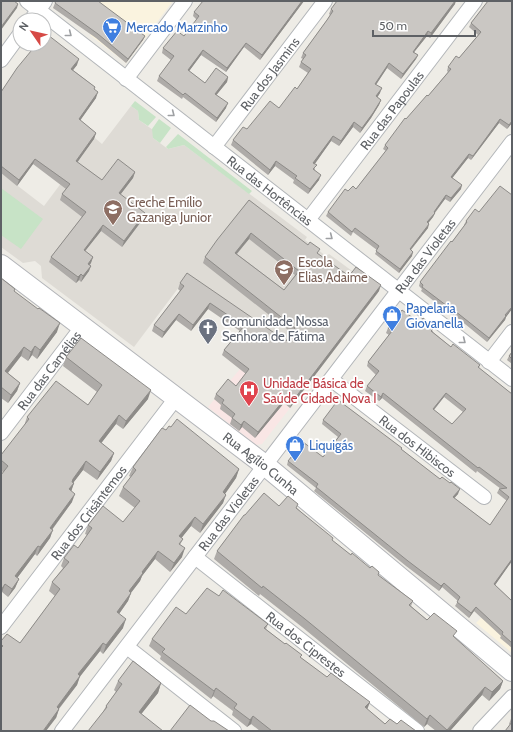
<svg xmlns="http://www.w3.org/2000/svg" width="513" height="732" viewBox="0 0 513 732" font-family="Cabin,sans-serif">
<style>
.commercial{fill:#faf3df}
.education{fill:#dedbd5}
.medical{fill:#f9e6e5}
.green{fill:#c7e3c6}
.lines{fill:none;stroke-linecap:round;stroke-linejoin:round}
.minor-casing{stroke:#b3b6b9;stroke-width:16}
.secondary-casing{stroke:#b3b5b9;stroke-width:22}
.minor{stroke:#fff;stroke-width:14}
.secondary{stroke:#fff;stroke-width:20}
.wall{fill:#aeaba8;fill-rule:evenodd}
.shaded-wall{fill:#8d8b88}
.building{fill:#cac7c3;stroke:#8d8b88;fill-rule:evenodd}
.oneway{stroke:#9ea0a3}
.labels{text-anchor:middle;dominant-baseline:central;stroke-width:3.5;stroke-linejoin:round;paint-order:stroke}
.shop-label{font-size:13px;fill:#366cbe;stroke:#fff;text-anchor:start}
.street-label{font-size:13px;fill:#5e6165;stroke:#fff}
.education-label{font-size:13px;fill:#785e54;stroke:#fff;text-anchor:start}
.worship-label{font-size:13px;fill:#5b616d;stroke:#fff;text-anchor:start}
.health-label{font-size:13px;fill:#be3a42;stroke:#fff;text-anchor:start}
</style>
<rect width="100%" height="100%" fill="#eeece6"/>
<path class="commercial" d="M91 1H173L126 63 90 35 106 13Z
M481 618 512 626V653L476 623Z"/>
<path class="education" d="M131 106 138 111 139 120 153 130V138L168 149 184 145 307 237 305 240 326 256 329 254 378 290V293L317 373 278 343 185 279 134 347 42 278 41 266 35 261 23 263 1 247V173L44 206 95 138 102 144Z"/>
<path class="medical" d="M240 369 290 408 262 444 256 445 208 407Z"/>
<path class="green" d="M135 101 156 117 148 126 139 120 138 111 131 106Z
M159 119 171 128 160 143 153 138 152 129Z
M178 134 252 191 249 194 184 145 168 149 166 147Z
M1 188 43 219 21 249 1 235Z"/>
<g class="lines">
<defs>
<g id="minor">
<path id="s1" d="M27 1 512 379"/>
<path d="M31 20 45 1"/>
<path d="M1 60 20 34"/>
<path d="M126 79 185 1"/>
<path id="s2" d="M214 147 325 1"/>
<path id="s3" d="M308 220 475 1"/>
<path d="M489 362 512 332"/>
<path id="s4" d="M332 380 484 497"/>
<path id="s5" d="M1 433 82 327"/>
<path id="s6" d="M195 557 417 731"/>
<path id="s7" d="M1 627 176 398"/>
<path d="M127 647 234 731"/>
<path id="s8" d="M62 731 512 142"/>
<path d="M480 731 512 697"/>
</g>
<g id="secondary">
<path id="s9" d="M1 265 266 466 512 671"/>
</g>
</defs>
<use href="#minor" class="minor-casing"/>
<use href="#secondary" class="secondary-casing"/>
<use href="#minor" class="minor"/>
<use href="#secondary" class="secondary"/>
</g>
<path class="wall" d="M304 1 260 60 244 47 226 72 201 55 189 71 205 83 228 77 227 82 216 95 226 108 216 122 183 97 182 99 157 81 159 76 171 60 162 53 163 48 184 36 197 20 193 16 194 12Z
M488 1 512 123 507 129 499 123 471 160 468 158 452 178 461 189 450 202 445 199 435 213 433 217 428 223V228L411 250 412 256 399 273 375 254 377 250 353 232 351 236 326 216 328 212 348 191 356 189 386 151 383 149 385 145 406 119 428 96 448 72 447 71 448 67 459 58 478 35 469 27 471 23Z
M55 3 145 36 143 40 126 63 96 38 53 8Z
M455 4 430 38 427 36 414 52 418 55 416 59 401 79 387 68 376 85 380 93 377 97 381 100 379 105 371 118 360 133 353 127 339 146 331 141 314 164 315 170 319 180 308 194 293 183 294 180 275 166 268 175 231 145 233 140 247 129 279 108 297 89 308 73 299 67 301 62 303 59 301 58 303 53 327 20 330 15 329 14 331 9Z
M38 47 77 65 73 70 95 87 94 89 96 98 80 120 96 133 94 139 77 162 102 180 135 172 133 178 120 195 143 219 122 247 101 231 85 251 93 257 90 265 89 271 81 282 79 280 76 283 49 262 51 257 82 217 60 200 62 194 66 189 33 164 17 186 1 173V92Z
M512 195V309L506 317 505 320 487 342 454 315 453 316 421 291 422 289 419 286 420 282 465 225H464L466 221 479 212Z
M249 200 318 254 349 276 379 291 290 408 284 403 255 438 242 427 239 431 230 424 232 418 220 409 221 405 214 399 216 394 236 386 246 374 222 355 224 350 240 331 208 309 191 331 176 320 162 338 152 331 154 325 180 291 178 289 180 283 286 341 292 333 203 263 205 257ZM249 239 295 275 284 290 237 254Z
M1 278 15 289 14 291 57 332 37 359 32 355 28 361 21 356 8 373 20 383 17 391 8 403 1 398Z
M420 323 433 331V332L451 347 480 365 479 368 512 394V561L495 585 512 601V648L500 638 501 636 474 611 469 618 455 606 458 601 442 587 439 591 406 566 314 491 316 488 287 465 288 461 323 457 338 437 322 424 323 420 402 448 401 449 458 494 454 498 490 525 507 501 497 493 499 489H501L477 471 476 473 382 398 379 401 365 391 367 386 376 375 367 366 368 362 389 335 386 333 388 328ZM444 397 463 412 452 424 434 410Z
M512 352V364L507 360 509 356Z
M66 357 148 399 123 429 116 424 101 443 114 453 111 461 97 480 83 470 73 483H74L71 491 72 502 52 530 50 538 37 556 35 554 17 578 19 579 15 588 8 597 2 592 1 594V475L3 472 1 471V455L24 426 27 417 88 405 97 392 63 366Z
M166 430 239 469 236 478 225 494 223 503 200 533 191 526 181 538 183 539 180 545 182 557 170 572 155 559 142 576 140 581 131 593 128 601 119 614 123 628 103 654 100 651 80 676 77 685 59 709 56 718 1 731V641L20 643 55 596 49 591 52 582 63 568 61 566 64 558 78 548 87 535 85 534 88 525 123 522 135 508 119 496 123 487 131 477 129 476 133 467Z
M297 508 332 541 413 601 411 606 427 620 454 638 503 681 500 689 489 701 482 695 450 731H436L427 724 424 727 302 627 260 594 259 596 214 559 217 551 245 515Z
M219 596 268 624 266 629 301 658 367 709 385 724H397L416 731H260L251 724 247 727 232 715 233 711 213 696 211 699 160 659 161 656 149 646 152 639 186 614Z
M118 681 161 683 158 693 141 714 103 712 106 706 116 692 114 690Z
M512 716V731L510 725 509 724Z"/>
<path class="shaded-wall" d="M302 1H304L260 60 262 55Z
M455 1H456L455 4 430 38 431 33Z
M18 4 17 8 1 30V27Z
M428 31 427 36 411 56 413 52Z
M145 36 143 40 126 63 128 59Z
M246 43 244 47 226 72 227 68Z
M203 50 201 55 187 74 188 70Z
M418 55 416 59 401 79 403 74Z
M79 59 77 65 69 75 71 69Z
M389 63 387 68 373 89 375 84Z
M228 77 227 82 214 98 215 94Z
M382 88 380 93 375 101 376 96Z
M98 92 96 98 77 125 79 119Z
M381 100 379 105 371 118 360 133 362 128Z
M228 103 226 108 216 122 217 118Z
M500 119 499 123 471 160 473 156Z
M512 121V123L507 129 509 125Z
M354 122 353 127 339 146 341 141Z
M96 133 94 139 74 167 76 161Z
M333 136 331 141 312 168 313 163Z
M469 154 468 158 450 181 451 177Z
M35 159 33 164 17 186 19 180Z
M276 161 275 166 268 175 270 170Z
M135 172 133 178 117 199 119 193Z
M321 175 319 180 308 194 310 189Z
M462 185 461 189 450 202 451 198Z
M446 195 445 199 432 216 434 212Z
M145 213 143 219 122 247 124 241Z
M435 213 433 217 426 226 427 222Z
M429 224 428 228 408 253 410 249Z
M103 225 101 231 82 255 84 250Z
M251 233 249 239 233 258 235 253Z
M413 252 412 256 399 273 400 269Z
M93 257 91 263 86 269 88 264Z
M91 266 89 271 81 282 83 276Z
M81 274 79 280 76 283 78 277Z
M381 285 379 291 290 408 292 402Z
M210 303 208 309 191 331 193 325Z
M512 307V309L506 317 505 320 487 342 489 338Z
M179 314 176 320 162 338 164 332Z
M60 323 57 332 37 359 40 350Z
M35 346 32 355 28 361 31 352Z
M24 347 21 356 2 380 5 371Z
M20 383 17 391 8 403 11 395Z
M151 390 148 399 123 429 126 421Z
M383 393 382 398 379 401Z
M446 393 444 397 431 413 433 409Z
M286 397 284 403 255 438 258 432Z
M119 415 116 424 96 450 99 441Z
M244 421 242 427 239 431 241 425Z
M114 453 111 461 97 480 100 472Z
M86 461 83 470 70 487 73 479Z
M239 469 236 478 220 501 223 492Z
M74 483 71 492 69 489Z
M460 489 458 494 451 502 453 497Z
M75 494 72 502 47 536 50 528Z
M226 495 223 503 200 533 203 524Z
M195 517 191 526 176 545 179 536Z
M53 530 50 538 37 556 40 547Z
M38 546 35 554 12 585 15 576Z
M185 548 182 557 170 572 174 563Z
M158 551 155 559 142 576 140 581 126 599 129 591 142 572Z
M512 559V561L493 588 494 584Z
M19 579 15 588 8 597 12 589Z
M444 583 442 587 439 591 441 586Z
M5 584 2 592 1 594V590Z
M131 593 128 601 114 621 117 612Z
M476 607 474 611 469 618 471 613Z
M126 619 123 628 103 654 106 645Z
M103 643 100 651 75 683 78 674Z
M80 676 77 685 53 716 57 707Z
M503 681 500 689 489 701 492 692Z
M161 683 158 693 135 722 139 712Z
M485 687 482 695 450 731H447Z
M216 688 213 696 211 699 214 691Z
M370 702 367 710 365 707Z
M59 709 56 718 46 731H43Z
M430 715 427 724 424 727 427 719Z
M253 716 251 724 247 727 250 720Z"/>
<path class="building" d="M1 1H14L18 4 1 27Z
M56 1H98L145 36 128 59 98 34 55 3Z
M203 1H302L262 55 246 43 227 68 203 50 188 70 205 83 216 68 228 77 215 94 228 103 217 118 185 93 183 95 159 76 174 56 163 48 177 31 184 36 199 16 194 12Z
M337 1H455L431 33 428 31 413 52 418 55 403 74 389 63 375 84 382 88 376 96 381 100 373 113 362 128 354 122 341 141 333 136 313 163 317 165 313 169 321 175 310 189 295 178 297 176 276 161 270 170 233 140 243 127 247 129 270 101 279 108 295 87 297 89 311 69 301 62 306 55 303 53 327 20 333 11 331 9Z
M488 1H512V121L509 125 500 119 473 156 469 154 451 177 462 185 451 198 446 195 434 212 435 213 427 222 429 224 410 249 413 252 400 269 376 251 379 246 355 228 352 232 328 212 345 189 348 191 353 186 356 189 388 148 385 145 405 118 406 119 427 95 428 96 451 69 448 67 456 56 459 58 481 32 471 23Z
M48 35 79 59 71 69 95 87 94 89 98 92 79 119 96 133 76 161 102 180 118 159 135 172 119 193 145 213 124 241 103 225 84 250 93 257 88 264 91 266 83 276 81 274 78 277 51 257 86 212 62 194 70 184 35 159 19 180 1 166V92L17 68 36 45 38 47 41 44H44V40Z
M500 186 512 195V307L505 315 506 316 489 338 455 311V312L422 287 423 285 420 282 451 241 452 242 467 222 466 221 475 209 479 212Z
M249 200 308 245 310 242 320 249 317 253 349 276 356 267 381 285 292 402 286 397 258 432 244 421 241 425 232 418 235 414 222 403 224 400 216 394 228 379 236 386 249 369 224 350 244 326 210 303 193 325 179 314 164 332 154 325 184 286 180 283 187 273 286 341 295 328 205 257 217 240ZM251 233 299 271 284 290 235 253Z
M1 278 15 289 14 291 38 309 39 308 60 323 40 350 35 346 31 352 24 347 5 371 20 383 11 395 1 387Z
M402 310 420 323 423 318 435 327 431 331 451 347 453 344 480 365 478 367 512 394V559L494 584 512 601V643L502 634 503 632 476 607 471 613 457 602 460 597 444 583 441 586 408 561 316 487 318 484 288 461 303 442 323 457 341 434 323 420 338 400 402 448 401 449 440 479 442 477 450 483 451 482 460 489 453 497 490 525 509 497 499 489 507 488 479 467 478 468 383 393 381 397 367 386 379 371 368 362 392 331 388 328ZM446 393 466 409 452 424 433 409Z
M81 338 151 390 126 421 119 415 99 441 114 453 100 472 86 461 73 479 72 482 74 483 69 489 75 494 50 528 53 530 40 547 38 546 15 576 19 579 12 589 5 584 1 590V475L8 466 1 460V455L29 419 27 417 56 381 88 405 102 385 66 357Z
M512 352V359L509 356Z
M177 419 239 469 223 492 226 495 203 524 195 517 179 536 183 539 179 544 185 548 174 563 158 551 142 572 143 573 129 591 131 593 117 612 126 619 106 645 103 643 78 674 80 676 57 707 59 709 43 731H1V648L3 646 1 644V641L7 634 20 643 60 589 52 582 69 562 64 558 74 545 78 548 92 528 88 525 103 506 123 522 140 501 123 487 136 470 133 467 162 428 166 430 169 426 171 427Z
M264 493 279 506 288 496 298 504 296 508 333 538 332 540 351 555 352 553 370 568 372 566 379 572 378 575 413 601 409 605 427 620 434 613 457 631 453 636 503 681 492 692 485 687 447 730 430 715 427 719 305 619 263 586 262 588 217 551 244 515H245Z
M207 588 219 596 223 590 268 624 264 628 285 644 286 643 302 655 300 657 327 677 331 673 370 702 365 707 385 724 390 719 397 724 401 720 416 731H272L253 716 250 720 234 708 237 704 216 688 214 691 162 652 165 649 152 639 176 607 186 614Z
M133 661 161 683 139 712 163 731H88L107 707 106 706 122 684 118 681Z
M190 705 211 721H214L229 731H170Z
M512 722V731H505Z"/>
<defs><path id="oneway-chevron" d="M-2-3.5L2.5 0L-2 3.5" fill="none" stroke-width="1.6" stroke-linecap="round" stroke-linejoin="round"/></defs>
<g class="oneway">
<use href="#oneway-chevron" transform="translate(69 34) rotate(38)"/>
<use href="#oneway-chevron" transform="translate(172 114) rotate(38)"/>
<use href="#oneway-chevron" transform="translate(330 237) rotate(38)"/>
<use href="#oneway-chevron" transform="translate(463 341) rotate(38)"/>
</g>
<defs>
<symbol id="supermarket-pin" viewBox="-11 -11 22 30"><path d="M0 17L-7.5 6A9.5 9.5 0 1 1 7.5 6Z" fill="#3f7fe0" stroke="#fff"/><path d="M-6-5.5h2.5l.6 2H6L4.5 2H-2.5L-4.4-4H-6ZM-1.5 3.2a1.3 1.3 0 1 0 .1 0ZM3 3.2a1.3 1.3 0 1 0 .1 0Z" fill="#fff"/></symbol>
<symbol id="school-pin" viewBox="-11 -11 22 30"><path d="M0 17L-7.5 6A9.5 9.5 0 1 1 7.5 6Z" fill="#8d6e63" stroke="#fff"/><path d="M0-5L7-2L0 1L-7-2ZM-4 1L0 2.5L4 1V4Q0 6-4 4Z" fill="#fff"/></symbol>
<symbol id="shop-pin" viewBox="-11 -11 22 30"><path d="M0 17L-7.5 6A9.5 9.5 0 1 1 7.5 6Z" fill="#3f7fe0" stroke="#fff"/><path d="M-5-2.5h2.3a2.7 3.5 0 0 1 5.4 0H5L5.5 6h-11ZM-1.5-2.5h3a1.5 2.3 0 0 0-3 0Z" fill="#fff"/></symbol>
<symbol id="church-pin" viewBox="-11 -11 22 30"><path d="M0 17L-7.5 6A9.5 9.5 0 1 1 7.5 6Z" fill="#6b7280" stroke="#fff"/><path d="M-1.2-6h2.4v3.5h3.3v2.4h-3.3V6h-2.4V-.1h-3.3v-2.4h3.3Z" fill="#fff"/></symbol>
<symbol id="hospital-pin" viewBox="-11 -11 22 30"><path d="M0 17L-7.5 6A9.5 9.5 0 1 1 7.5 6Z" fill="#e0444e" stroke="#fff"/><path d="M-5-5h3v3.5h4V-5h3V5h-3V1.5h-4V5h-3Z" fill="#fff"/></symbol>
</defs>
<g fill-rule="evenodd">
<use href="#supermarket-pin" x="101" y="16" width="22" height="30"/>
<use href="#school-pin" x="102" y="198" width="22" height="30"/>
<use href="#school-pin" x="273" y="258" width="22" height="30"/>
<use href="#shop-pin" x="381" y="304" width="22" height="30"/>
<use href="#church-pin" x="197" y="317" width="22" height="30"/>
<use href="#hospital-pin" x="238" y="379" width="22" height="30"/>
<use href="#shop-pin" x="284" y="434" width="22" height="30"/>
</g>
<g class="labels">
<g class="shop-label">
<text x="126" y="27">Mercado Marzinho</text>
<text x="406" y="308">Papelaria<tspan x="406" dy="15">Giovanella</tspan></text>
<text x="309" y="445">Liquigás</text>
</g>
<g class="street-label">
<text stroke="none"><textPath href="#s2" startOffset="92">Rua dos Jasmins</textPath></text>
<text stroke="none"><textPath href="#s3" startOffset="138">Rua das Papoulas</textPath></text>
<text stroke="none"><textPath href="#s1" startOffset="308">Rua das Hortências</textPath></text>
<text stroke="none"><textPath href="#s8" startOffset="598">Rua das Violetas</textPath></text>
<text stroke="none"><textPath href="#s5" startOffset="79">Rua das Camélias</textPath></text>
<text stroke="none"><textPath href="#s4" startOffset="108">Rua dos Hibiscos</textPath></text>
<text stroke="none"><textPath href="#s9" startOffset="327">Rua Agílio Cunha</textPath></text>
<text stroke="none"><textPath href="#s7" startOffset="144">Rua dos Crisântemos</textPath></text>
<text stroke="none"><textPath href="#s8" startOffset="274">Rua das Violetas</textPath></text>
<text stroke="none"><textPath href="#s6" startOffset="141">Rua dos Ciprestes</textPath></text>
</g>
<g class="education-label">
<text x="127" y="202">Creche Emílio<tspan x="127" dy="15">Gazaniga Junior</tspan></text>
<text x="298" y="262">Escola<tspan x="298" dy="15">Elias Adaime</tspan></text>
</g>
<g class="worship-label">
<text x="222" y="321">Comunidade Nossa<tspan x="222" dy="15">Senhora de Fátima</tspan></text>
</g>
<g class="health-label">
<text x="263" y="383">Unidade Básica de<tspan x="263" dy="15">Saúde Cidade Nova I</tspan></text>
</g>
</g>
<rect width="513" height="732" fill="none" stroke="#5e6165" stroke-width="4"/>
<g transform="translate(32 32) rotate(304)"><circle r="19" fill="#ffffff" stroke="#bfc0c1"/>
<path d="M0-3L7 15L0 10L-7 15Z" fill="#d64945"/>
<text y="-6" font-size="11" font-weight="bold" text-anchor="middle" fill="#5e6165">N</text>
</g>
<path d="M373 30v6h102v-6" fill="none" stroke="#5e6165" stroke-width="2"/>
<text x="379" y="30" font-size="12" fill="#5e6165" stroke="#ffffff" stroke-width="3" paint-order="stroke">50 m</text>
</svg>
